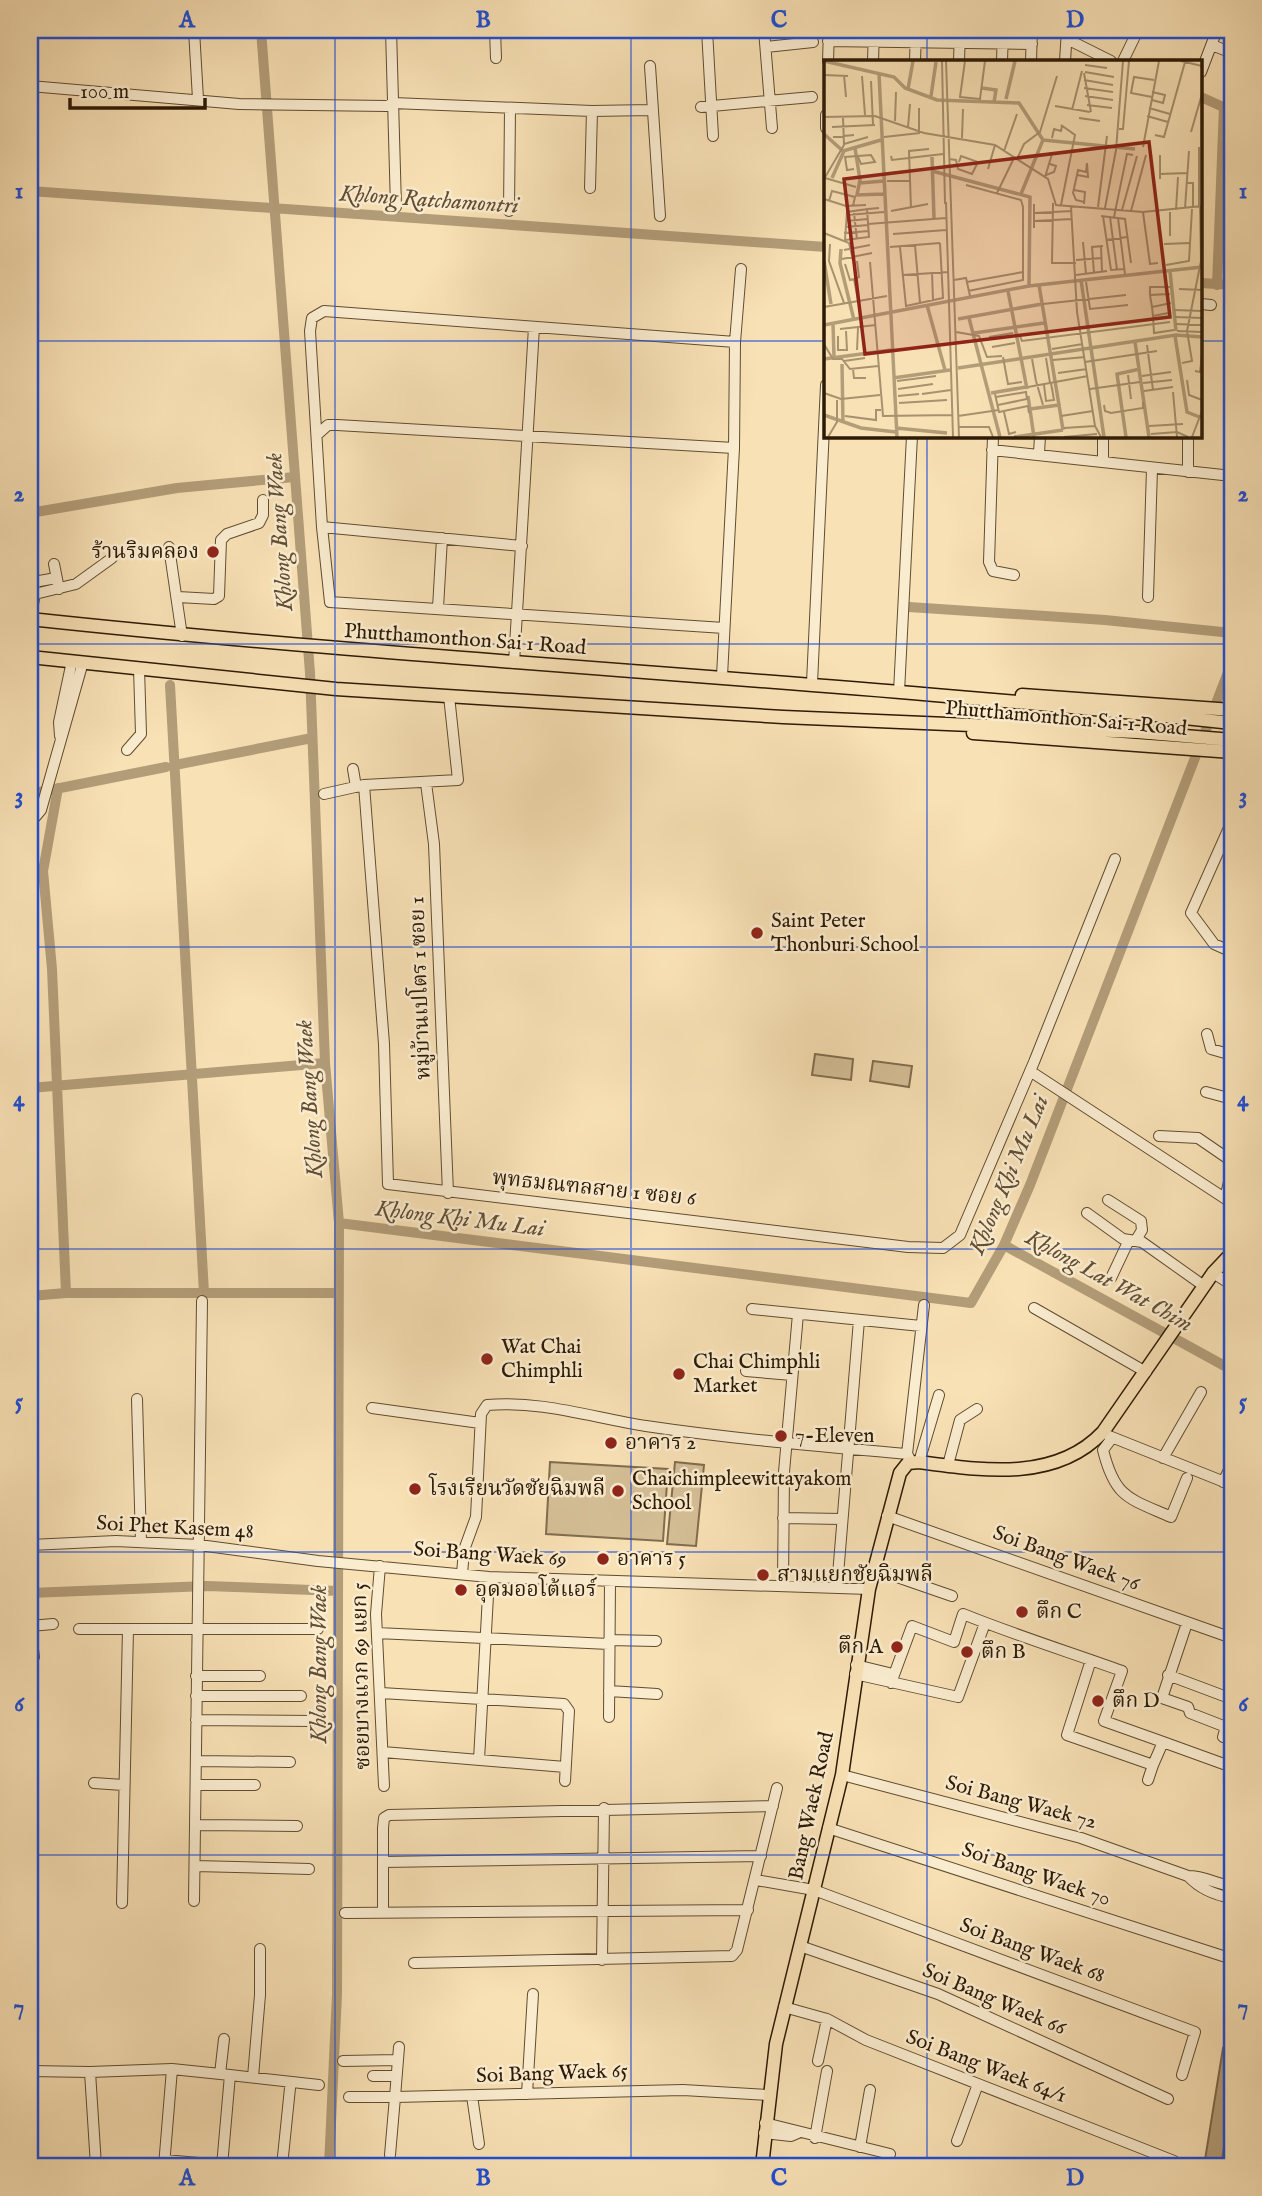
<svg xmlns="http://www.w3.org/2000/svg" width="1262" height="2196" viewBox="0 0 1262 2196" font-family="'IM FELL English','Noto Serif Thai',serif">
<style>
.green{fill:#d5bf97;stroke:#816c4e;stroke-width:2}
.water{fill:#b39d79;stroke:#7d694b;stroke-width:2}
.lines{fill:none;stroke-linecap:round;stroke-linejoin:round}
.canal{stroke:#b39d79;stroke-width:10}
.minor-casing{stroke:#604c31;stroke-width:12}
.major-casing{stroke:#2d1a05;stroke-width:15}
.minor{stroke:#faeccf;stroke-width:10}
.major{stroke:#f8e1b5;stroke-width:12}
.grid{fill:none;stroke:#1d4ed8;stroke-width:2;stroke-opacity:0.55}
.poi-dot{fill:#8f2418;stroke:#faeccf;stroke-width:2.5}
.labels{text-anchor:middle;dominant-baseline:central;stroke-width:5;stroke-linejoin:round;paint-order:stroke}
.poi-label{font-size:21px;fill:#2d1a05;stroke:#faeccf;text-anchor:start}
.street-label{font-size:21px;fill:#2d1a05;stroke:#faeccf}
.water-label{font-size:23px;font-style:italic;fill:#634e33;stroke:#faeccf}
.inset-river{fill:none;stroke:#b39d79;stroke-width:3.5}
.inset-road{fill:none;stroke:#a7916f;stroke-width:2}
.view{fill:#8f2418;fill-opacity:0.15;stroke:#8f2418;stroke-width:3.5}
.inset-edge{fill:none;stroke:#2d1a05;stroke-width:3.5}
.neatline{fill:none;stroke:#1d4ed8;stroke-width:2.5}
.grid-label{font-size:23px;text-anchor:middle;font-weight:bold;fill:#1d4ed8}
</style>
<rect width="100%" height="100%" fill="#f8e1b5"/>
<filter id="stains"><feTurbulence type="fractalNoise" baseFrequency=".00286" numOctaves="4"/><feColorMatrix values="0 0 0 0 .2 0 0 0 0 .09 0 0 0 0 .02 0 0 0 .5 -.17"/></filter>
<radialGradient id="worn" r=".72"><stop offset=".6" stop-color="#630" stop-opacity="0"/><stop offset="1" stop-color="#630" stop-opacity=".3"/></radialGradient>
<path class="green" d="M815 1054 853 1059 851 1080 812 1075Z
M873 1061 912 1066 909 1087 870 1081Z
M550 1462 668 1469 663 1541 546 1534Z
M675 1462 704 1465 696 1546 667 1544Z"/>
<path class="water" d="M1223 2048 1232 2053V2096L1221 2166H1204Z"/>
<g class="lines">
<path class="canal" d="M261 30 310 673 325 1063 339 1223 337 1994 329 2166
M1201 97 1232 111
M30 191 826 247
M1201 283 1232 285
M1217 285 1224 107
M30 513 177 488 295 477
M909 607 1105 620 1232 633
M170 685 204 1293
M175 765 312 738
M58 788 43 871 52 969 66 1293
M30 794 166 767
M30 1088 325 1063
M339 1223 971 1303 1004 1245 1030 1185 1232 662
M1004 1245 1232 1370
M30 1296 66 1293H339
M30 1593 207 1586 338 1591"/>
<defs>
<path id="minor" d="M194 30 198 99
M391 30 396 207
M495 30 496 58
M707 30 713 136
M764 30 772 128
M1067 39 1111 61
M828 41 1032 44
M1212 45 1232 53
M766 47 813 42
M828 61 829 30
M873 61 874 30
M915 61 916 30
M959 61 960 30
M1002 61 1003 30
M1031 61 1032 30
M1065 61 1067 30
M1123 61 1138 30
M650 66 660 216
M1201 72 1217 30
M30 86 239 104 387 106 393 103 592 111 651 110
M701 107 812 97
M826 115V128
M590 188 592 111
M509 211 510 108
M1201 304 1211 305
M319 433 328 425H337L734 448
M993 436 989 562 993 571 1014 575
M1188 436V472
M992 450 1232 476
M1039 453 1040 436
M1103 460V436
M322 527 522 546
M30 542 35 594
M169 547 182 636
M54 564 59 589
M34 582 56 578
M178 597 214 599 219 596 221 540 227 534 259 523 263 515V500
M1148 597 1152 469
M438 608 442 538
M30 619 35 594 76 584 112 558
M724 628 330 602 322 527 310 331 312 318 324 311 735 342
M514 663 534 327
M722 676 734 448 735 342 741 269
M812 683 826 385
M899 692 912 436
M60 736 59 722 72 661
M127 750 141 734 139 668
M353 769 356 787
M426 783 434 844 448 1193
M364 785 384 1044 388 1184 908 1247 943 1248 960 1235 1034 1062 1115 859
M324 794 364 785 458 780 449 696
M1232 821 1191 913 1214 944 1232 952
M30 823 41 810 83 662
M1207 1034 1211 1049 1232 1055
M1030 1071 1232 1203
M1206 1092 1232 1099
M1159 1136 1198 1138 1230 1160 1231 1174 1225 1198
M1108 1200 1141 1221 1142 1230 1136 1240
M1087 1213 1123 1239 1142 1242 1204 1286
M1213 1273 1232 1285
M1111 1278 1129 1240
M1034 1308 1146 1372
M752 1309 921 1326
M746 1371 792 1375
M137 1399 141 1542
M372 1408 480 1423
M1109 1436 1232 1485
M1112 1438 1103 1450C1115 1498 1128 1498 1171 1517L1187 1478
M907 1454 924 1305
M1163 1458 1201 1392
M919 1462 939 1395
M948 1465 960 1420 977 1409
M1223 1482 1232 1464
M887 1516 1232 1638
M783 1518 842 1519
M30 1545 116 1541 199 1545 318 1561 489 1577 869 1589
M380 1566 376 1614 384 1786
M874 1569 952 1596
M462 1574 464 1550 476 1517 481 1414 487 1405C540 1400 594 1418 646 1426 733 1439 820 1446 907 1454L912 1463
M783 1585 784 1472 798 1314
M837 1587 859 1320
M1187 1623 1162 1698 1188 1707 1190 1713 1226 1727 1223 1737
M30 1626 34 1657
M30 1626 53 1624
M79 1629H128
M377 1633 609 1644
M609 1640 656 1641
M856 1665 893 1674
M855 1674 958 1697 985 1623
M1168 1675 1232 1699
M196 1676H260
M891 1683 912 1626 954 1642 963 1614C1015 1635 1069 1652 1122 1671L1104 1721 1163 1742 1153 1765 1067 1735 1091 1660
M609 1691 657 1694
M381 1693 564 1704 569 1711 565 1781
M196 1696H301
M609 1717 610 1581
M196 1720 315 1721
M1163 1742 1232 1767
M383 1752 565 1767
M479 1760 489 1577
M197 1761 290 1762
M842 1775 1081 1838 1188 1876C1205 1876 1216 1884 1232 1886
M1148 1780 1153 1765
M94 1783 123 1785
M196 1785H255
M195 1825 297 1826
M828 1828 1232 1959
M383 1862 761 1856
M195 1866 309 1869
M1188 1876C1200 1889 1214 1895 1232 1898
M756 1880 814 1890 1195 2032 1182 2075
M194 1901 202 1301
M122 1903 128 1629H318
M345 1913 748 1910
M383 1913V1828L384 1818 389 1815 773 1806
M800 1946 938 1994 1168 2099
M602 1960 604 1808
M414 1963 732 1956 737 1950 777 1788
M784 2007 827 2019 866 2040 1174 2161
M343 2061 397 2060
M818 2061 827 2019
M172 2069 230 2075 222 2166
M30 2071 90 2072 96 2166
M90 2072 172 2069 164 2166
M220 2074 224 2039
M230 2075 319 2085
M373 2076H396
M253 2077 260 1995V1949
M527 2094 533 1994
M472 2096 479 2144
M349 2097H395L399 2047
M765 2123 890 2154
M764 2133 791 2136 798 2133
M815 2138 827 2071
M957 2141 978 2084
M860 2147 870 2090
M30 2149 31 2166
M390 2155 395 2097 683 2090 768 2095
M164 2160 234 2166
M282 2166 290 2088"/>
<path id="major" d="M30 619C430 662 832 680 1232 723
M30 657 336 689 783 717 1137 732 1232 740
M1022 695 1232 710
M973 733 1232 752
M762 2166 776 2044 842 1775 869 1589 900 1473 908 1463 919 1462C980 1470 1055 1483 1103 1432L1213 1273 1232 1253"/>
</defs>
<use href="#minor" class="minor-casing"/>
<use href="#major" class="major-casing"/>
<use href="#minor" class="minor"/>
<use href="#major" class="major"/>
</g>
<path class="grid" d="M335 30V2166M631 30V2166M927 30V61M30 341H826M1201 341H1232M927 436V2166M30 644H1232M30 947H1232M30 1249H1232M30 1552H1232M30 1855H1232"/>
<g class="poi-dot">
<circle cx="213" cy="552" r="7"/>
<circle cx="757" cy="933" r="7"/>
<circle cx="487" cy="1359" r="7"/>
<circle cx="679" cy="1374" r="7"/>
<circle cx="781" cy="1436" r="7"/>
<circle cx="611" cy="1443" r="7"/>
<circle cx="415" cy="1489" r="7"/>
<circle cx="618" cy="1491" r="7"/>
<circle cx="603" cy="1559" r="7"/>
<circle cx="763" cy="1575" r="7"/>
<circle cx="461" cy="1590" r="7"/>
<circle cx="1022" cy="1612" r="7"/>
<circle cx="897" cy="1647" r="7"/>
<circle cx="967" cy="1652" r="7"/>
<circle cx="1098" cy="1701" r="7"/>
</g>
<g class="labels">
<g class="poi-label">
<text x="199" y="552" text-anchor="end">ร้านริมคลอง</text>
<text x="771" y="921">Saint Peter<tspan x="771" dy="24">Thonburi School</tspan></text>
<text x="501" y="1347">Wat Chai<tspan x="501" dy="24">Chimphli</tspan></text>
<text x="693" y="1362">Chai Chimphli<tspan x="693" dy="24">Market</tspan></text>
<text x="795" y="1436">7-Eleven</text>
<text x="625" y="1443">อาคาร 2</text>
<text x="632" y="1479">Chaichimpleewittayakom<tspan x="632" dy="24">School</tspan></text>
<text x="429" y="1489">โรงเรียนวัดชัยฉิมพลี</text>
<text x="617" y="1559">อาคาร 5</text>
<text x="777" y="1575">สามแยกชัยฉิมพลี</text>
<text x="475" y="1590">อุดมออโต้แอร์</text>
<text x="1036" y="1612">ตึก C</text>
<text x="883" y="1647" text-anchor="end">ตึก A</text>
<text x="981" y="1652">ตึก B</text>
<text x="1112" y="1701">ตึก D</text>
</g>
<g class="street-label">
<text transform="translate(465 640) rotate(4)">Phutthamonthon Sai 1 Road</text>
<text transform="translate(1066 719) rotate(5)">Phutthamonthon Sai 1 Road</text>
<text transform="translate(421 988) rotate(-92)">หมู่บ้านเปโตร 1 ซอย 1</text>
<text transform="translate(594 1189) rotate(6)">พุทธมณฑลสาย 1 ซอย 6</text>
<text transform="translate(175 1528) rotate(3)">Soi Phet Kasem 48</text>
<text transform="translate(490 1555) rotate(4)">Soi Bang Waek 69</text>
<text transform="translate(1066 1559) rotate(20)">Soi Bang Waek 76</text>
<text transform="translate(362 1676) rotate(-91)">ซอยบางแวก 69 แยก 5</text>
<text transform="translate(1021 1803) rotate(15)">Soi Bang Waek 72</text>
<text transform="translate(812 1806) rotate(-78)">Bang Waek Road</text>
<text transform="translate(1036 1875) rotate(19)">Soi Bang Waek 70</text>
<text transform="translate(1032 1951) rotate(20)">Soi Bang Waek 68</text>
<text transform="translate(994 2000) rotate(23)">Soi Bang Waek 66</text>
<text transform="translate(986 2067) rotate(21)">Soi Bang Waek 64/1</text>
<text transform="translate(552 2074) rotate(-2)">Soi Bang Waek 65</text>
</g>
<g class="water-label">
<text transform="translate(429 200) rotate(4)">Khlong Ratchamontri</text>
<text transform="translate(280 532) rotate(-94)">Khlong Bang Waek</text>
<text transform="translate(310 1099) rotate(-94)">Khlong Bang Waek</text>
<text transform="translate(1009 1175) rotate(-67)">Khlong Khi Mu Lai</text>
<text transform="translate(460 1219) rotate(7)">Khlong Khi Mu Lai</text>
<text transform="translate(1109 1281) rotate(29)">Khlong Lat Wat Chim</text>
<text transform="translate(319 1664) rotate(-90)">Khlong Bang Waek</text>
</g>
</g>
<g transform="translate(824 60)">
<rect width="378" height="378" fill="#f8e1b5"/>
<path class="inset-river" d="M0 1 70 17 81 28 113 40 195 43 219 80 197 134M55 14 73 377M158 28 172 30 170 42M84 29 89 1M107 36 112 2M182 39 191 1M0 74 19 91 57 80M219 80 311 89M31 88 36 120 33 135 60 134M108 97 110 158M108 111 206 137 205 226M8 118 20 91M36 123 60 121M17 189 16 203 30 260M0 201 7 244M346 211 352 271M257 220 280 377M184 231 203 329M103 245 121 310M145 258 176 377M134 259 218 244M9 264 10 297M0 265 205 226 378 207M150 273 220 263M351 276 363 352 378 358M311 282 325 377M0 299 67 290M18 304 19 363M134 308 352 275 378 277M69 318 126 310M167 333 202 327M204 336 210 377M235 345 239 370M206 349 235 345 215 225M0 355 37 368 72 372M72 368 123 373M190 377 239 370M302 377 293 314 316 309"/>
<path class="inset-road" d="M118 1 121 144M122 1 135 377M141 1 136 37 156 39 161 1M357 1 378 6M261 5 283 8M261 12 290 17M260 13 267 52M0 15 24 16M20 15 22 37M38 16 41 55M260 20 289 25M47 21 49 64M260 28 289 32M261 36 289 40M328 37 307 33 310 17 330 20M328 40 339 43 341 35 328 32M263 45 288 48M231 46 266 52M95 48V71M325 48 346 54M248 50 258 11M323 56 344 62M0 57 51 56 100 73 171 85 224 119 232 145 319 152 378 146M255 58 276 61M71 61 72 32M8 67 51 65M84 67 86 44M295 69H299L305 1M367 72 378 34M331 75 340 77 361 2M9 77 30 75M60 77 96 73M138 78 139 49M228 78 230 69 237 71 238 66M20 84 44 77M319 87 335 1M180 91 193 54M67 96 68 100 119 94M125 99 132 100 134 109 148 114 154 102 137 96 135 102M193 99 200 84 216 72 233 16M263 103 264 117 253 115 254 110 262 112ZM30 109 23 110 21 97 47 95 51 102 37 104 34 97M164 109 171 85M336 114 363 113M222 115 230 112 232 106 226 104M253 115 249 133 252 140 260 142M221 117 228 94M1 118 32 127M0 119 20 85 19 57M336 119V95M63 121H86M363 123H369V146M142 125 197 140 199 147V220L144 231M250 130 261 132 260 144M173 133 190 98M0 139 22 146 42 145M5 141 8 131 31 137 29 146M122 142 129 377M229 143 228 203H252M210 144V168M237 145 251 75 237 65M247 147 253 252 271 366 277 377M274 147 283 76M375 147V87M281 148 292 90 299 1M361 148 365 91M43 149 45 177 21 180 23 152 44 149 55 148M87 149 85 91 105 89M298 150 313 96M352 150 354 117M67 151 104 144M307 151 322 95M319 152 326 204 334 203M346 152V176M30 153 33 179M210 153 248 151M23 155 60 152M277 156 301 159 307 203M279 156 287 210 301 209M286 157 293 210M290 157 303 94 309 95M294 158 301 214M22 161 44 159M210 161 248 159M44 164 122 158M22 167 44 165M0 173 25 183 29 200M20 173 45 171M69 174 122 170M282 180 303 177M259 182 262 214M6 184 5 201 20 243M340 184 365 183M91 185 96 243M277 186 278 211M66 187 116 183M76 187 82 246 119 238 116 183M20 190 46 185M18 199 48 193M252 200 278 198M46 202 59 356 128 355M21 204 26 220 30 219 35 217 33 201M342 205 365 201 368 149M108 213 109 241M270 213 268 187 279 186M78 215 125 212M252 215 283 211M30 219 34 241M130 220 142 218 146 236M143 222 199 212M262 222 266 249 304 245M355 229 378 230M326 235V227H346M219 244 302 235M0 247 63 236M328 247 326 235 346 234M350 250 378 251M344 253 329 256 330 273 350 270M329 256 328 247 347 243M351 257 378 258M352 264 378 265M16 269 52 265M353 271 378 272M132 272 155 276 163 297 178 296M14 276V290H23L22 271M196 276 198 281 346 262M165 277 189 273M0 284 9 299H18L26 309 54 306M323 285 329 330M168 287 191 283M228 289 259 284M33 290 34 268M179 297 184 324 198 322M222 298 226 323M208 299 212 321M229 300 261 297M20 301 41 298M261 302 333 291M358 303 368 301 363 271 377 201 376 147M29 309 30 318H42M371 311 376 312 378 295M234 313 263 309M304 315 307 339M318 316 347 312M363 320 365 335 378 340M73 321 112 316M212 321 219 345M319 323 348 320M220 325 222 341 230 340 227 323M204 327 264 316M74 329 109 324M266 329 316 322M320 331 349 327M349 332 353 377M0 333 17 339 56 335M98 334 127 330M171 334 175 352 204 346 205 353M74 336 95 334M172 337 202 332 203 339 174 345M75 343 123 340M280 345 281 351 287 353 319 348V342M180 352 185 374 192 372M21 356 52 360V350H57M134 356 175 350M237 356 269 351M325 366 359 364M134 367H165L169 377M240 368 271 366M327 374 353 372 364 377M4 377 13 362V340M240 377 273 374M368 377 378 351"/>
<path class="view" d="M325 82 346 257 41 294 20 119Z"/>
<rect width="378" height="378" class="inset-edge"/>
</g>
<rect width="1262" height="2196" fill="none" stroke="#f8e1b5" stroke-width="77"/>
<path d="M70 98v10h135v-10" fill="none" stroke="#2d1a05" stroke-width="3.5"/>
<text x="80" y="98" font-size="21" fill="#2d1a05" stroke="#faeccf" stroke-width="5" paint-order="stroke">100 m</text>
<rect x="38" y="38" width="1186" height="2120" class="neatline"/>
<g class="grid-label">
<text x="187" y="27">A</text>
<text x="483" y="27">B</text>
<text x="779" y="27">C</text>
<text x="1075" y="27">D</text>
<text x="19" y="198">1</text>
<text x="1243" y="198">1</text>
<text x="19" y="501">2</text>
<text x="1243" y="501">2</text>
<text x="19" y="803">3</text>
<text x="1243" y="803">3</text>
<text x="19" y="1106">4</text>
<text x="1243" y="1106">4</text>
<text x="19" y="1409">5</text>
<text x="1243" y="1409">5</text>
<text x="19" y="1711">6</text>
<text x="1243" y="1711">6</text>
<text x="19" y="2014">7</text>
<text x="1243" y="2014">7</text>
<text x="187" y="2185">A</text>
<text x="483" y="2185">B</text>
<text x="779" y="2185">C</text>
<text x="1075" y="2185">D</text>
</g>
<rect width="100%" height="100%" filter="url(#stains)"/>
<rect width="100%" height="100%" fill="url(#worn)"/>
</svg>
